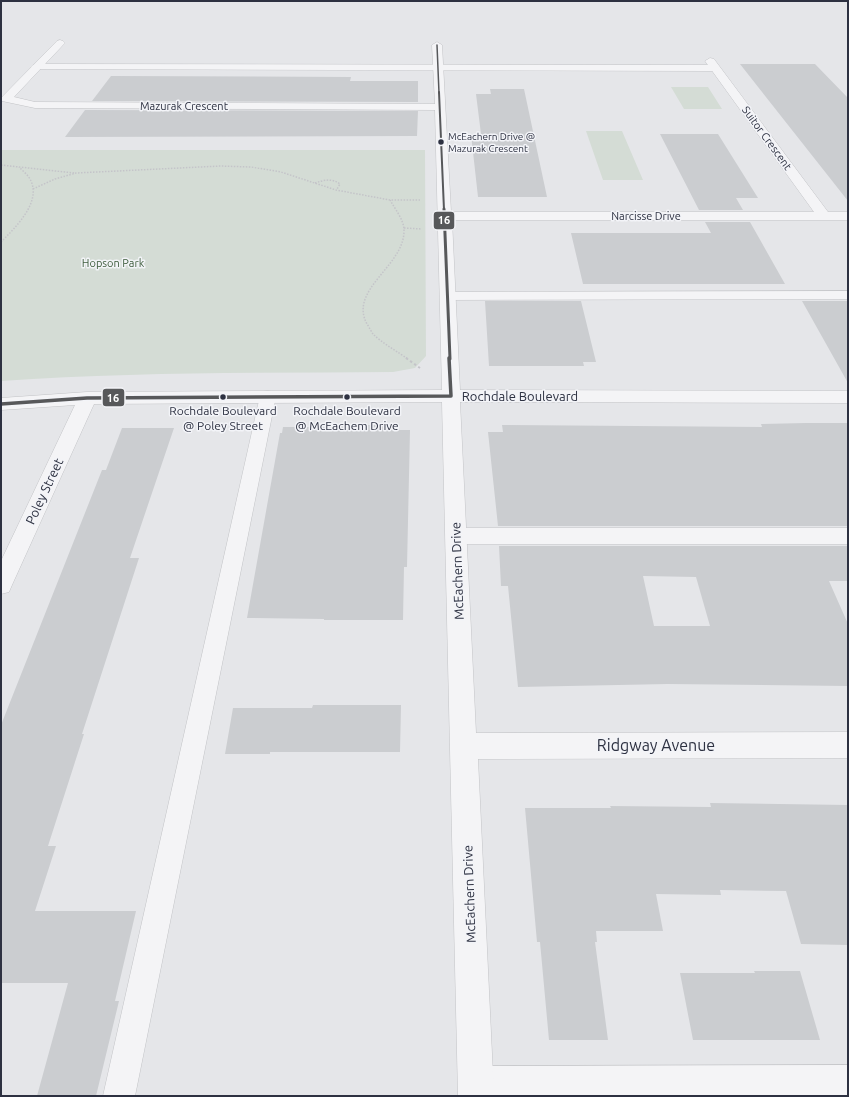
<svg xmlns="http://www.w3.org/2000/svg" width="849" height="1097" viewBox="0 0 849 1097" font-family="Ubuntu,sans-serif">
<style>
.green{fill:#d4dcd5}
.building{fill:#cbcdd0;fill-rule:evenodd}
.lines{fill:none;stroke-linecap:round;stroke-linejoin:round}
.service-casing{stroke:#c3c4c7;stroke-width:1}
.minor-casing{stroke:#c3c4c7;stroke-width:1}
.path-far1{stroke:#c4c4c9;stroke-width:1.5;stroke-dasharray:1.5 1.5;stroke-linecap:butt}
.path{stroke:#c4c4c9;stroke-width:2;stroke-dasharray:2.5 2.5;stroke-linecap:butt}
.service{fill:#f4f4f6;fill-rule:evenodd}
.minor{fill:#f4f4f6;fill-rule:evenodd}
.bus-1-far3-casing{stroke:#f3f4f8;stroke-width:3}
.bus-1-far2-casing{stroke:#f3f4f8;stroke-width:3.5}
.bus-1-far1-casing{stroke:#f3f4f8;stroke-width:5}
.bus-1-casing{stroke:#f3f4f8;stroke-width:6}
.bus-1-far3{stroke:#57585a;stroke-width:1.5}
.bus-1-far2{stroke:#57585a;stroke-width:2}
.bus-1-far1{stroke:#57585a;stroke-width:3}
.bus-1{stroke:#57585a;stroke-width:3.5}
.bus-dot{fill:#2d3141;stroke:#f3f4f8;stroke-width:1.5}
.labels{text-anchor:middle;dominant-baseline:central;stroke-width:3;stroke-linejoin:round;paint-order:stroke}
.far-bus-label{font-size:10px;fill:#2d3141;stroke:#f3f4f8;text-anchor:start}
.far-street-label{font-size:11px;fill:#2d3141;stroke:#f3f4f8}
.far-park-label{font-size:11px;fill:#3c5b3b;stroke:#f3f4f8}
.bus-label{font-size:12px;fill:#2d3141;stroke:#f3f4f8}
.street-label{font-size:13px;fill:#2d3141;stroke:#f3f4f8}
.near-street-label{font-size:16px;fill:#2d3141;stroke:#f3f4f8}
.line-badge{stroke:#f3f4f8;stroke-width:1.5}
.badge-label{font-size:11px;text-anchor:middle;font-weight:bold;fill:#fff}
</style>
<rect width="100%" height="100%" fill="#e5e6e9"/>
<path class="green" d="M671 87H708L722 109H684Z
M586 131H622L643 180H603Z
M1 150H425L426 356 415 368 393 372C262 373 132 372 1 381Z"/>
<path class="building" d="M740 64H815L848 98V201Z
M111 76 351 77 350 81H418V102L92 101Z
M490 89H524L547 197H478L471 134H481L476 94H491Z
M85 110 418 111 417 136 65 137Z
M660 134H718L758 198H736L743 210H699Z
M705 222H750L785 284H583L571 233H711Z
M485 301H581L596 362H583L584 366H489Z
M802 301H848V383Z
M806 423H848V526H498L488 432H503L502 425 762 427 761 424Z
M341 425H389L388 430H410L407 567H404L403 620H324V619L247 618 280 433H282L283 427H341Z
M122 428H174L130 558H139L82 734H84L48 846H56L35 911H136L115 1001H119L96 1096H37L68 983H1V725L102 470H106Z
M499 546H848V581H829L848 624V686L668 684 518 687 508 586H501ZM643 576 696 577 710 626H654Z
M313 705H401L400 752H270V754H225L233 708H312Z
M710 803 848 805V945L801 944 786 891 720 890 721 895 656 894 663 931H596L597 942H595L608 1040H549L540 942H537L525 808H611L610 806 711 807Z
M754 971H800L820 1040H693L680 973H755Z"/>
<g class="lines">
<defs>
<path id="service" d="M36 64 715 65 720 68 715 71 33 69 31 67 33 65Z
M848 291V299L447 300 442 299 440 296 442 293 447 292Z
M268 391 274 392 276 396 135 1096H103L260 396 262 392Z
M456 528H848V544H456L449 541 446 536 449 531Z
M848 1065V1096H470L464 1093 459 1082 464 1071 475 1066Z"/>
<path id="minor" d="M60 40 63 41 65 43 63 45 14 97 35 102 435 104 432 45 437 42 442 45 451 212H814L705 61 710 58 714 59 828 212H848V220H452L460 390 848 391V403L460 402 476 733 848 732V758L478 759 494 1096H458L442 402 94 404 12 585 9 592 1 594V561L75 405 1 410V398L87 392 442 390 435 110 35 108 2 101V97L57 41Z"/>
</defs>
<use href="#service" class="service-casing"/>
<use href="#minor" class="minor-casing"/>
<path class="path-far1" d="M1 165 74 173
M315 183C324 180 332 178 340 184L337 189
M33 189 55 179 76 173 221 166 251 167 281 172 336 190 390 200H420
M390 200C395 209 404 220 404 230 405 266 348 289 367 324 369 327 371 331 373 334 382 343 398 352 408 359
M404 228 422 229
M1 242C15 228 41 203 31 181 29 176 23 171 19 167"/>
<path class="path" d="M406 358 420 368"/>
<use href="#service" class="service"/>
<use href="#minor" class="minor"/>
<defs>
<path id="bus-1-far3" d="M437 45 439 93"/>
<path id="bus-1-far2" d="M439 92 444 210"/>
<path id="bus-1-far1" d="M444 209 450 359"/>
<path id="bus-1" d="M449 358 451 396
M1 404 87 398 451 396"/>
</defs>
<use href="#bus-1-far3" class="bus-1-far3-casing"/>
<use href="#bus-1-far2" class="bus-1-far2-casing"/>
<use href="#bus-1-far1" class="bus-1-far1-casing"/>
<use href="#bus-1" class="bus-1-casing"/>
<use href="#bus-1-far3" class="bus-1-far3"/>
<use href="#bus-1-far2" class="bus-1-far2"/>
<use href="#bus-1-far1" class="bus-1-far1"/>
<use href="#bus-1" class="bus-1"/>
</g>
<g class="bus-dot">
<circle cx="441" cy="142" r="3.5"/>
<circle cx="223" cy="397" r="3.5"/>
<circle cx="347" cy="397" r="3.5"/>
</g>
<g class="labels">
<g class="far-bus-label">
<text x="448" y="136">McEachern Drive @<tspan x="448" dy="12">Mazurak Crescent</tspan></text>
</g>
<g class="far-street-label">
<text x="184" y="106">Mazurak Crescent</text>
<text transform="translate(767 138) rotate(54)">Suitor Crescent</text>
<text x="646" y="216">Narcisse Drive</text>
</g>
<g class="far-park-label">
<text x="113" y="263">Hopson Park</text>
</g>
<g class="bus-label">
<text x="223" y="410">Rochdale Boulevard<tspan x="223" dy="15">@ Poley Street</tspan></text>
<text x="347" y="410">Rochdale Boulevard<tspan x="347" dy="15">@ McEachem Drive</tspan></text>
</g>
<g class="street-label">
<text x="520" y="396">Rochdale Boulevard</text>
<text transform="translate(44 491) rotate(-65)">Poley Street</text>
<text transform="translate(457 571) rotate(-92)">McEachern Drive</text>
<text transform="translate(469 894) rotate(-92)">McEachern Drive</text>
</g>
<g class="near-street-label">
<text x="656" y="745">Ridgway Avenue</text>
</g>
</g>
<g class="line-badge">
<rect x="433" y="211" width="22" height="19" rx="4" fill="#57585a"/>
<rect x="102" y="388" width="23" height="19" rx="4" fill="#57585a"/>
</g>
<g class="badge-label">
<text x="444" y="224">16</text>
<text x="113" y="402">16</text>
</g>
<rect width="849" height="1097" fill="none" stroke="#2d3141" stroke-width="4"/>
</svg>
